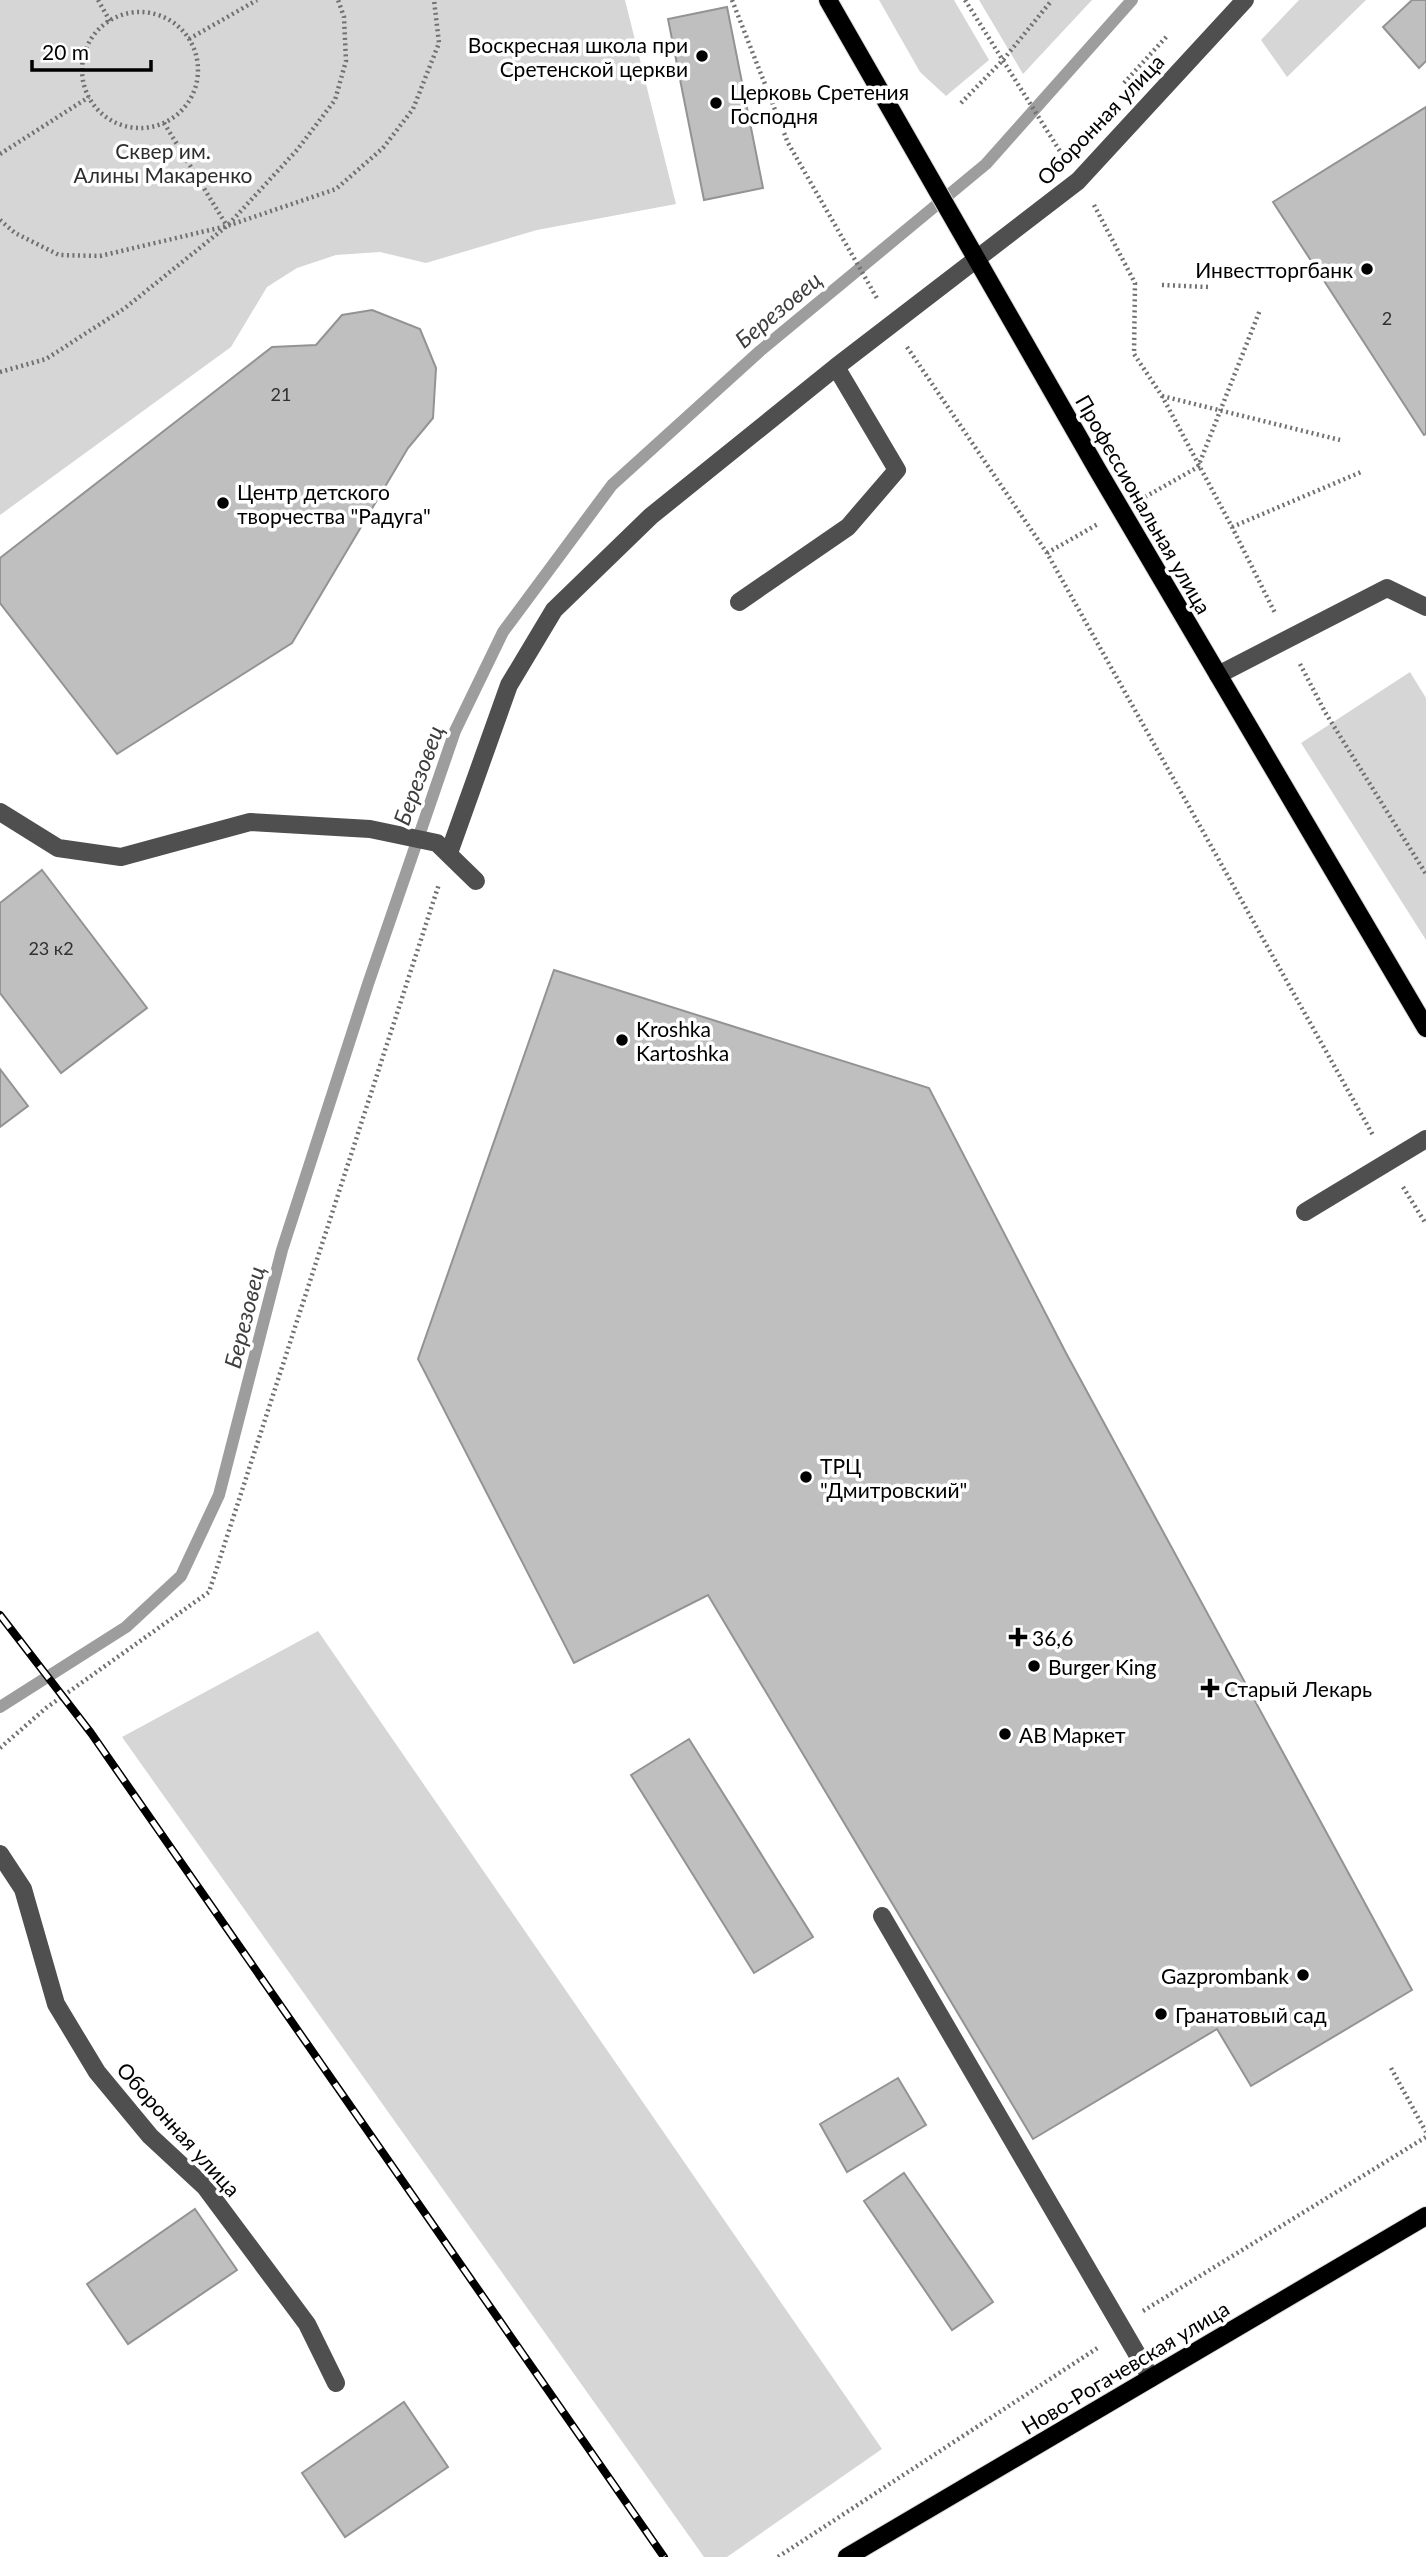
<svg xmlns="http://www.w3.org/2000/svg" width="1426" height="2557" viewBox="0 0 1426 2557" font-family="Lato,sans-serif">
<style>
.green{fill:#d6d6d6}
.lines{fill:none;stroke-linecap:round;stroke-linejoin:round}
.stream{stroke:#9d9d9d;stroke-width:12}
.building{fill:#bfbfbf;stroke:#939393;stroke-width:2}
.major-casing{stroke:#dbdbdb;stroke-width:20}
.path{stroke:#717171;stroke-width:4.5;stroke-dasharray:2 3.5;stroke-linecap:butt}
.minor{stroke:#4f4f4f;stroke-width:18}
.major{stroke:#000;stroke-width:18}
.rail-casing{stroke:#000;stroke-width:8}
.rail{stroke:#fff;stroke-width:5;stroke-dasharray:16;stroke-linecap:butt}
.poi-dot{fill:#000;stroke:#fff;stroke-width:2.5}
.labels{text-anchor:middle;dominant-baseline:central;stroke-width:7;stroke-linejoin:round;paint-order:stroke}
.number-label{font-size:18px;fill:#303030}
.poi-label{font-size:21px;fill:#000;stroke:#fff;text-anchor:start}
.street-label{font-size:21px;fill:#000;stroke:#fff}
.park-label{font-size:21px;fill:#2d2d2d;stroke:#fff}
.water-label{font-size:23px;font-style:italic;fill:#3e3e3e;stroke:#fff}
</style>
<rect width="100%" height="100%" fill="#fff"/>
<path class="green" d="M0 0H625L676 204 537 230 426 263 380 252 336 255 297 268 267 287 231 347 0 515Z
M879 0H954L989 60 946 96 920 72Z
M979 0H1092L1023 74Z
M1299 0H1366L1287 77 1261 40Z
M1410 672 1426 698V940L1301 743Z
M318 1631 882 2449 727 2557H704L122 1737Z"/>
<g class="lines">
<path class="stream" d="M0 1707 126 1627 181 1576 219 1495 282 1250 368 984 455 731 503 632 612 485 760 351 986 164 1132 0"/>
</g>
<path class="building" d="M1412 0H1426V61L1419 68 1383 27Z
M727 7 763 188 704 200 668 19Z
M1426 107V434L1424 435 1273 202Z
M372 310 420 329 436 368 433 418 408 448 292 643 117 754 0 603V558L272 347 316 345 342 315Z
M42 870 147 1008 61 1073 0 993V903Z
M554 970 929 1088 1066 1353 1412 1990 1251 2086 1217 2029 1033 2139 708 1595 574 1663 418 1359Z
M0 1069 28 1106 0 1127Z
M689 1739 813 1937 754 1973 631 1775Z
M898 2078 926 2125 847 2172 820 2124Z
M904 2173 993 2302 952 2330 864 2201Z
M195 2209 237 2270 128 2344 87 2284Z
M404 2402 448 2467 345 2537 302 2473Z"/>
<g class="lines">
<defs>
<path id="major" d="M828 0 1097 469 1426 1028
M847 2557 1426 2216"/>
</defs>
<use href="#major" class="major-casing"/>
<path class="path" d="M98 0 110 21
M732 0 788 143 878 300
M965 0 1063 156
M82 70a58 58 0 1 1 116 0a58 58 0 1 1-116 0Z
M189 39 257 0
M1124 83 1168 35
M961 103 1003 60 1052 0
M164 123 227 226
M0 154 89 97
M1094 205 1135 283 1134 354 1162 396 1232 527 1276 615
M0 220 15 233 59 255 100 256 227 226 336 189 383 148 413 109 439 43 434 0
M1162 285 1209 287
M907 347 1047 553 1374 1137
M0 372 46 359 125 308 227 226 297 150 335 100 346 61 344 17 338 0
M1162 396 1340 440
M1145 497 1198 467 1260 310
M1232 527 1361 472
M1047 553 1098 524
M1300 664 1325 712 1426 874
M1403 1187 1426 1224
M0 1748 46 1708 209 1592 439 884
M1391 2068 1426 2132
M1143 2311 1426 2137
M778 2557 1099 2347"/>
<path class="minor" d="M739 602 848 527 897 470 836 367
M1218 675 1387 588 1426 607
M0 812 58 848 121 857 250 822 370 829 437 843 476 881
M449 853 509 685 554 610 651 516 836 367 1078 181 1245 0
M1305 1212 1426 1139
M0 1854 23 1889 56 2004 97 2072 150 2136 205 2187 307 2324 336 2383
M882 1916 1151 2378"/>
<use href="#major" class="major"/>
<defs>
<path id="rail" d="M0 1615 91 1733 664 2557"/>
</defs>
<use href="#rail" class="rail-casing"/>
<use href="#rail" class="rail"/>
</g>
<g class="poi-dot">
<circle cx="702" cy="56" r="7"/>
<circle cx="716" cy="103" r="7"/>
<circle cx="1367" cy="269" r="7"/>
<circle cx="223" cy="503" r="7"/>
<circle cx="622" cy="1040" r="7"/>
<circle cx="806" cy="1477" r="7"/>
<path d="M1014.5 1626.5h7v7h7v7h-7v7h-7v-7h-7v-7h7z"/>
<circle cx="1034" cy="1666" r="7"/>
<path d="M1206.5 1677.5h7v7h7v7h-7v7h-7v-7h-7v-7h7z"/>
<circle cx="1005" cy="1734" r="7"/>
<circle cx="1303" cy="1975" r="7"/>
<circle cx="1161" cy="2014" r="7"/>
</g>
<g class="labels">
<g class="number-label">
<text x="1387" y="318">2</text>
<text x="281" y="394">21</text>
<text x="51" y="948">23 к2</text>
</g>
<g class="poi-label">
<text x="688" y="44" text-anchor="end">Воскресная школа при<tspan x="688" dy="24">Сретенской церкви</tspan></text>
<text x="730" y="91">Церковь Сретения<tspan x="730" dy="24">Господня</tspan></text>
<text x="1353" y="269" text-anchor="end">Инвестторгбанк</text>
<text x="237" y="491">Центр детского<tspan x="237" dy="24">творчества "Радуга"</tspan></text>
<text x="636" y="1028">Kroshka<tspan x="636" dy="24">Kartoshka</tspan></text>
<text x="820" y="1465">ТРЦ<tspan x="820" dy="24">"Дмитровский"</tspan></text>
<text x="1032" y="1637">36,6</text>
<text x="1048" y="1666">Burger King</text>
<text x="1224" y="1688">Старый Лекарь</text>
<text x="1019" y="1734">АВ Маркет</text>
<text x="1289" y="1975" text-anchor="end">Gazprombank</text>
<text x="1175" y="2014">Гранатовый сад</text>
</g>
<g class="street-label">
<text transform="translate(1100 119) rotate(-46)">Оборонная улица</text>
<text transform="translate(1144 504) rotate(60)">Профессиональная улица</text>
<text transform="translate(179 2129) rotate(48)">Оборонная улица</text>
<text transform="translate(1125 2367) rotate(-31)">Ново-Рогачевская улица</text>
</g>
<g class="park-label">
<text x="163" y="150">Сквер им.<tspan x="163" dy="24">Алины Макаренко</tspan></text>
</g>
<g class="water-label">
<text transform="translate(778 309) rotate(-40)">Березовец</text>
<text transform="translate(418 775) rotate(-70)">Березовец</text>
<text transform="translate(244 1317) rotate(-76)">Березовец</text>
</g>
</g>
<path d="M32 60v10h119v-10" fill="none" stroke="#000000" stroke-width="3.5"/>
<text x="42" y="60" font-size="21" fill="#000000" stroke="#ffffff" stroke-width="5" paint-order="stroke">20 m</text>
</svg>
